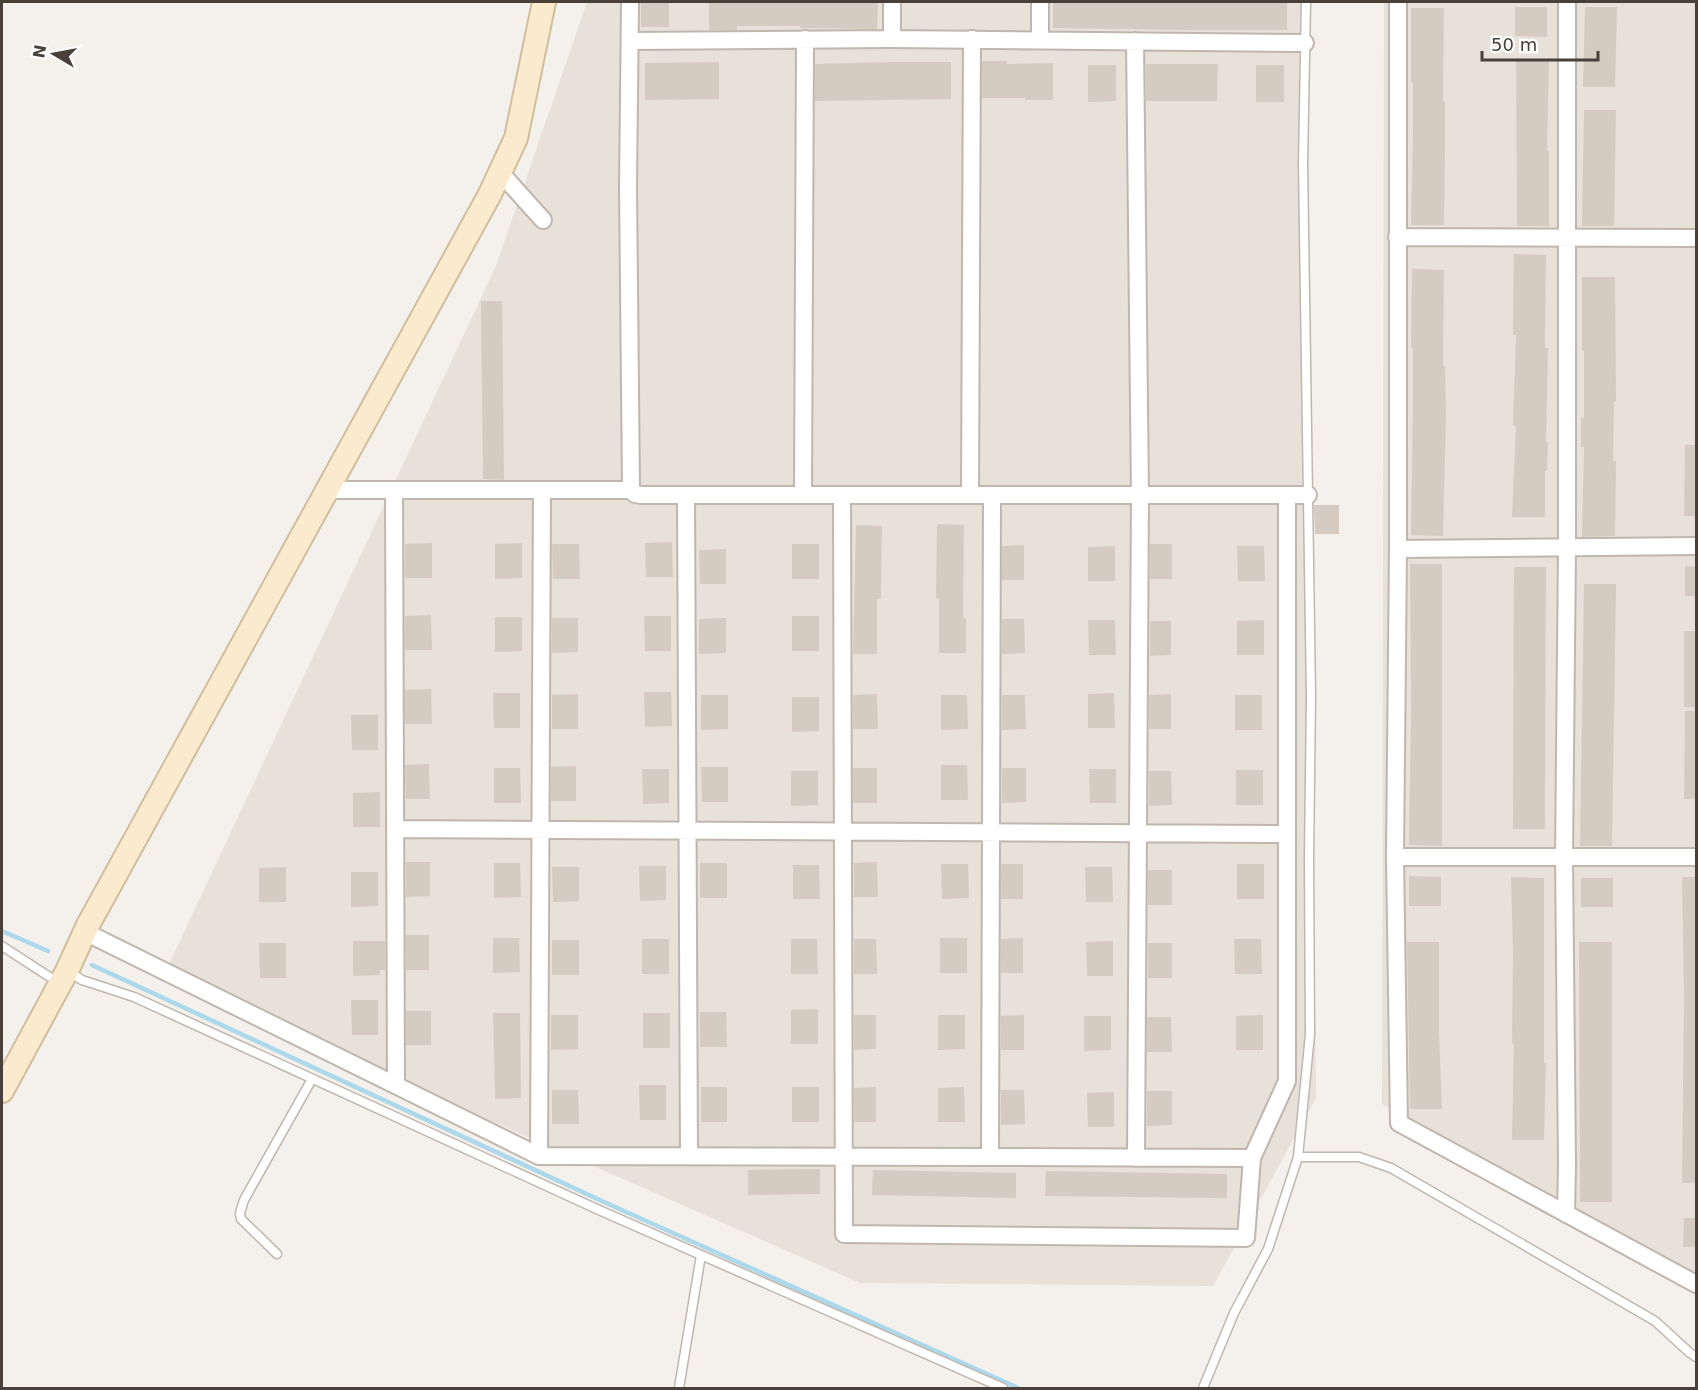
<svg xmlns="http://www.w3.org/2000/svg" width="1698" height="1390" viewBox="0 0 1698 1390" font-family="'DejaVu Sans',sans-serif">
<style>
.residential{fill:#e7e1d9}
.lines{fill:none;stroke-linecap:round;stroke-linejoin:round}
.stream{stroke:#acd8eb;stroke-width:4.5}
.building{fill:#d5cbc1}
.lane-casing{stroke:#bfb7ae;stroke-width:11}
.street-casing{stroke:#bfb7ae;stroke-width:20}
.secondary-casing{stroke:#d0be9e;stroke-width:26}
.lane{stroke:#fff;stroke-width:8}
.street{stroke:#fff;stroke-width:16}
.secondary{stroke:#fbebce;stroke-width:22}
</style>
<rect width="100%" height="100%" fill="#f4f0eb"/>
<path class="residential" d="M587 2H1304L1316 1098 1213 1286 860 1283 163 977 496 266Z
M1384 2H1696V1277L1382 1104Z"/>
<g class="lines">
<path class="stream" d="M2 931 48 951
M92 965 604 1202 1018 1388"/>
</g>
<path class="building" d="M641 2H669V27H641Z
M709 2H878L877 29 800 28V26H737V30H709Z
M1053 2H1287V30H1192L1053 28Z
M1515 7H1547V37L1515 36Z
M1585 7H1617L1615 87H1583Z
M1411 8H1444L1443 101H1445V148L1444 225H1411L1413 130V83H1411Z
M1516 60H1549L1547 151H1549V226H1517Z
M982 61H1007V64L1053 63V100H1025V98H982Z
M719 62V99L645 100V63Z
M891 62H951V99L815 101V64Z
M1146 64H1218L1217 101H1146Z
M1088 65H1116V101L1088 102Z
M1256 65H1284V102H1256Z
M1584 110H1616L1614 226H1582Z
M1514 254 1546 255 1545 348H1548L1546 442H1548L1547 471H1545V517H1512L1516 426H1513L1516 335H1513Z
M1412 269 1444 270 1443 366H1445L1446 415 1443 536 1411 535 1413 395V348H1411Z
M1582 277H1615L1616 401H1614L1613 461H1616L1615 536 1582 537 1584 447H1581V418H1584V351H1582Z
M481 301H502L504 480 483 479Z
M1685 445H1696V516H1684Z
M1314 505H1339V534H1315Z
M937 524 964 525 963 618H966V653H939V598H936Z
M856 525 882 526 881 599H877V654H853Z
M672 542 673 577H646L645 543Z
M432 543V578H405V544Z
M522 543V578L495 579V544Z
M552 544H579L580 579H553Z
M792 544H819V579H792Z
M1150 544H1172V579H1150Z
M1024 545V580H1002V546Z
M1115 546V581H1088V547Z
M1237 546H1264L1265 581H1238Z
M726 549V584H700L699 550Z
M1410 564H1442V846L1409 845 1411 710Z
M1685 566 1696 567V596H1685Z
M1514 567H1546L1545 829H1513Z
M1584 584H1616L1612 846H1580Z
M431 615 432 650H405V616Z
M644 616H671V651H645Z
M792 616H819V651H792Z
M495 617H522V651L495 652Z
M552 618H578V652L552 653Z
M726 618V653L699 654V619Z
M1002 619H1024L1025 653 1002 654Z
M1088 620H1115L1116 655H1089Z
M1264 620V655H1237V621Z
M1150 621H1171V655L1150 656Z
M1684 631H1696V707H1684Z
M431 689 432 724H405V690Z
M644 692H671L672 726 645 727Z
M493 693H520V728H494Z
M1114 693 1115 728H1088V694Z
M578 694V729H552V695Z
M877 694 878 729H853V695Z
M1171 694V729H1149V695Z
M701 695H728V729L701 730Z
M941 695H967L968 729 941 730Z
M1002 695H1025L1026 729 1002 730Z
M1235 695H1262V730H1235Z
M792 697H819V731L792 732Z
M1685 711H1696V799H1684Z
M351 715H378V750H352Z
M429 764 430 799H406L405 765Z
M941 765H967L968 800H941Z
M576 766V801H551V767Z
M701 767H728V802H702Z
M494 768H520L521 803H494Z
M853 768H877V803H853Z
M1002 768H1026V802L1002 803Z
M642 769H669V803L643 804Z
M1089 769H1116V803H1090Z
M1236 770H1263V805H1236Z
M791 771H818V805L791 806Z
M1149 771H1171L1172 805 1149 806Z
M380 792V827H353V793Z
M406 862H430V896L406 897Z
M877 862 878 897H854V863Z
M494 863H520L521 897 494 898Z
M700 863H727V898H700Z
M941 864H968L969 898 942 899Z
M1001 864H1023V899H1001Z
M1237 864H1264V899H1237Z
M793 865H819L820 899H793Z
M639 866H666V900L640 901Z
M286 867V902H259V868Z
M552 867H579V901L553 902Z
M1085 867H1112L1113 902H1086Z
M1148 870H1172V905H1148Z
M351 872H378V906L351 907Z
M1409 876 1441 877V906H1409Z
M1511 877 1544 878V1063H1546L1544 1140H1512L1514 1044H1512L1513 953Z
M1682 877H1696V1183H1682L1684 998Z
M1581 878H1613V907H1581Z
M406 935H429V970H406Z
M493 938H519L520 972 493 973Z
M940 938H967V973H940Z
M1023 938V973H1001V939Z
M642 939H669V974H642Z
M791 939H817L818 974H791Z
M854 939H876L877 974H854Z
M1234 939H1261L1262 974H1235Z
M552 940H579V975H552Z
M353 941H385V970H380V975L353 976Z
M1113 941V976H1087L1086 942Z
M1407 942H1439V1033L1442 1109H1410Z
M1579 942H1612V1202H1580Z
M259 943H286V978H260Z
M1148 943H1172V978H1148Z
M351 1000H378V1035H352Z
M818 1009V1044H791V1010Z
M406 1011H431V1045H406Z
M700 1012H726L727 1047H700Z
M493 1013H520L521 1098 495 1099Z
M643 1013H670V1048H643Z
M551 1015H578V1049L551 1050Z
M854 1015H876V1049L854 1050Z
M938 1015H965V1049L938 1050Z
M1024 1015V1050H1001V1016Z
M1263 1015V1050H1236V1016Z
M1084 1016H1111V1050L1084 1051Z
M1147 1017H1171L1172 1052H1147Z
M639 1085H666V1120H640Z
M701 1087H727V1122H701Z
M792 1087H819V1122H792Z
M876 1087V1122H854V1088Z
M964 1087 965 1122H938V1088Z
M552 1090H578L579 1124H552Z
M1001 1090H1024L1025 1124 1001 1125Z
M1147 1091H1172V1125L1147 1126Z
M1114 1092V1127H1088L1087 1093Z
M802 1169H820V1194L748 1195V1170Z
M873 1170 1016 1173V1198L872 1195Z
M1046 1171 1227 1174V1198L1045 1196Z
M1684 1218H1696V1247H1683Z"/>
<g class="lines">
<defs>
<path id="lane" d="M2 946 59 983
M69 972 82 980 134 997 599 1210 1003 1388
M1298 1157H1359L1391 1168 1655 1321 1690 1353 1696 1357
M277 1254 241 1219 240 1213 244 1200 312 1079
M679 1388 701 1255
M1203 1388 1234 1313 1268 1249 1298 1157 1310 1034 1309 858 1311 697 1303 163 1306 2"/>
<path id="street" d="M630 2 628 186 631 490
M1040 2V40
M1398 2V549L1395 857 1399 1123 1696 1284
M892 39V2
M630 41 892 39 1305 43
M1135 41 1140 495 1136 1158
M500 172 543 220
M1397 237 1696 238
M328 490H631L635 494 641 495H1308
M394 490 396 1085
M686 495 689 1156
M803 495 805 39
M842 495 844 1234 1246 1238 1252 1158 990 1157
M970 495 972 39
M1398 549 1696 546
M395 829 1287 834
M1395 857H1696
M85 932 539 1156 990 1157 992 495
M539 1156 542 490
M1252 1158 1287 1081V496
M1566 1214 1567 1164 1564 857 1567 548V2"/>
<path id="secondary" d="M2 1091 67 971 88 925 490 194 516 138 544 2"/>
</defs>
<use href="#lane" class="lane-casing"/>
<use href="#street" class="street-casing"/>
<use href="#secondary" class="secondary-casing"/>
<use href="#lane" class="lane"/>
<use href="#street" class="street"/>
<use href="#secondary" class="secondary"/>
</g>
<rect width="1698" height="1390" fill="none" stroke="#484039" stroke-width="6"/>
<g transform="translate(54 54) rotate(280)" stroke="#ffffff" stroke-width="4.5" paint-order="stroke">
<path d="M0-4.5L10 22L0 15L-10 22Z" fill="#484039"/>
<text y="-9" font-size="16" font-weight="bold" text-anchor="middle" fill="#484039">N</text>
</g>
<path d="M1482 51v9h116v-9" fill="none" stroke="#484039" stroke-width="3"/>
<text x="1491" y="51" font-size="18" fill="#484039" stroke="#ffffff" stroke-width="4.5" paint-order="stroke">50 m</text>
</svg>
